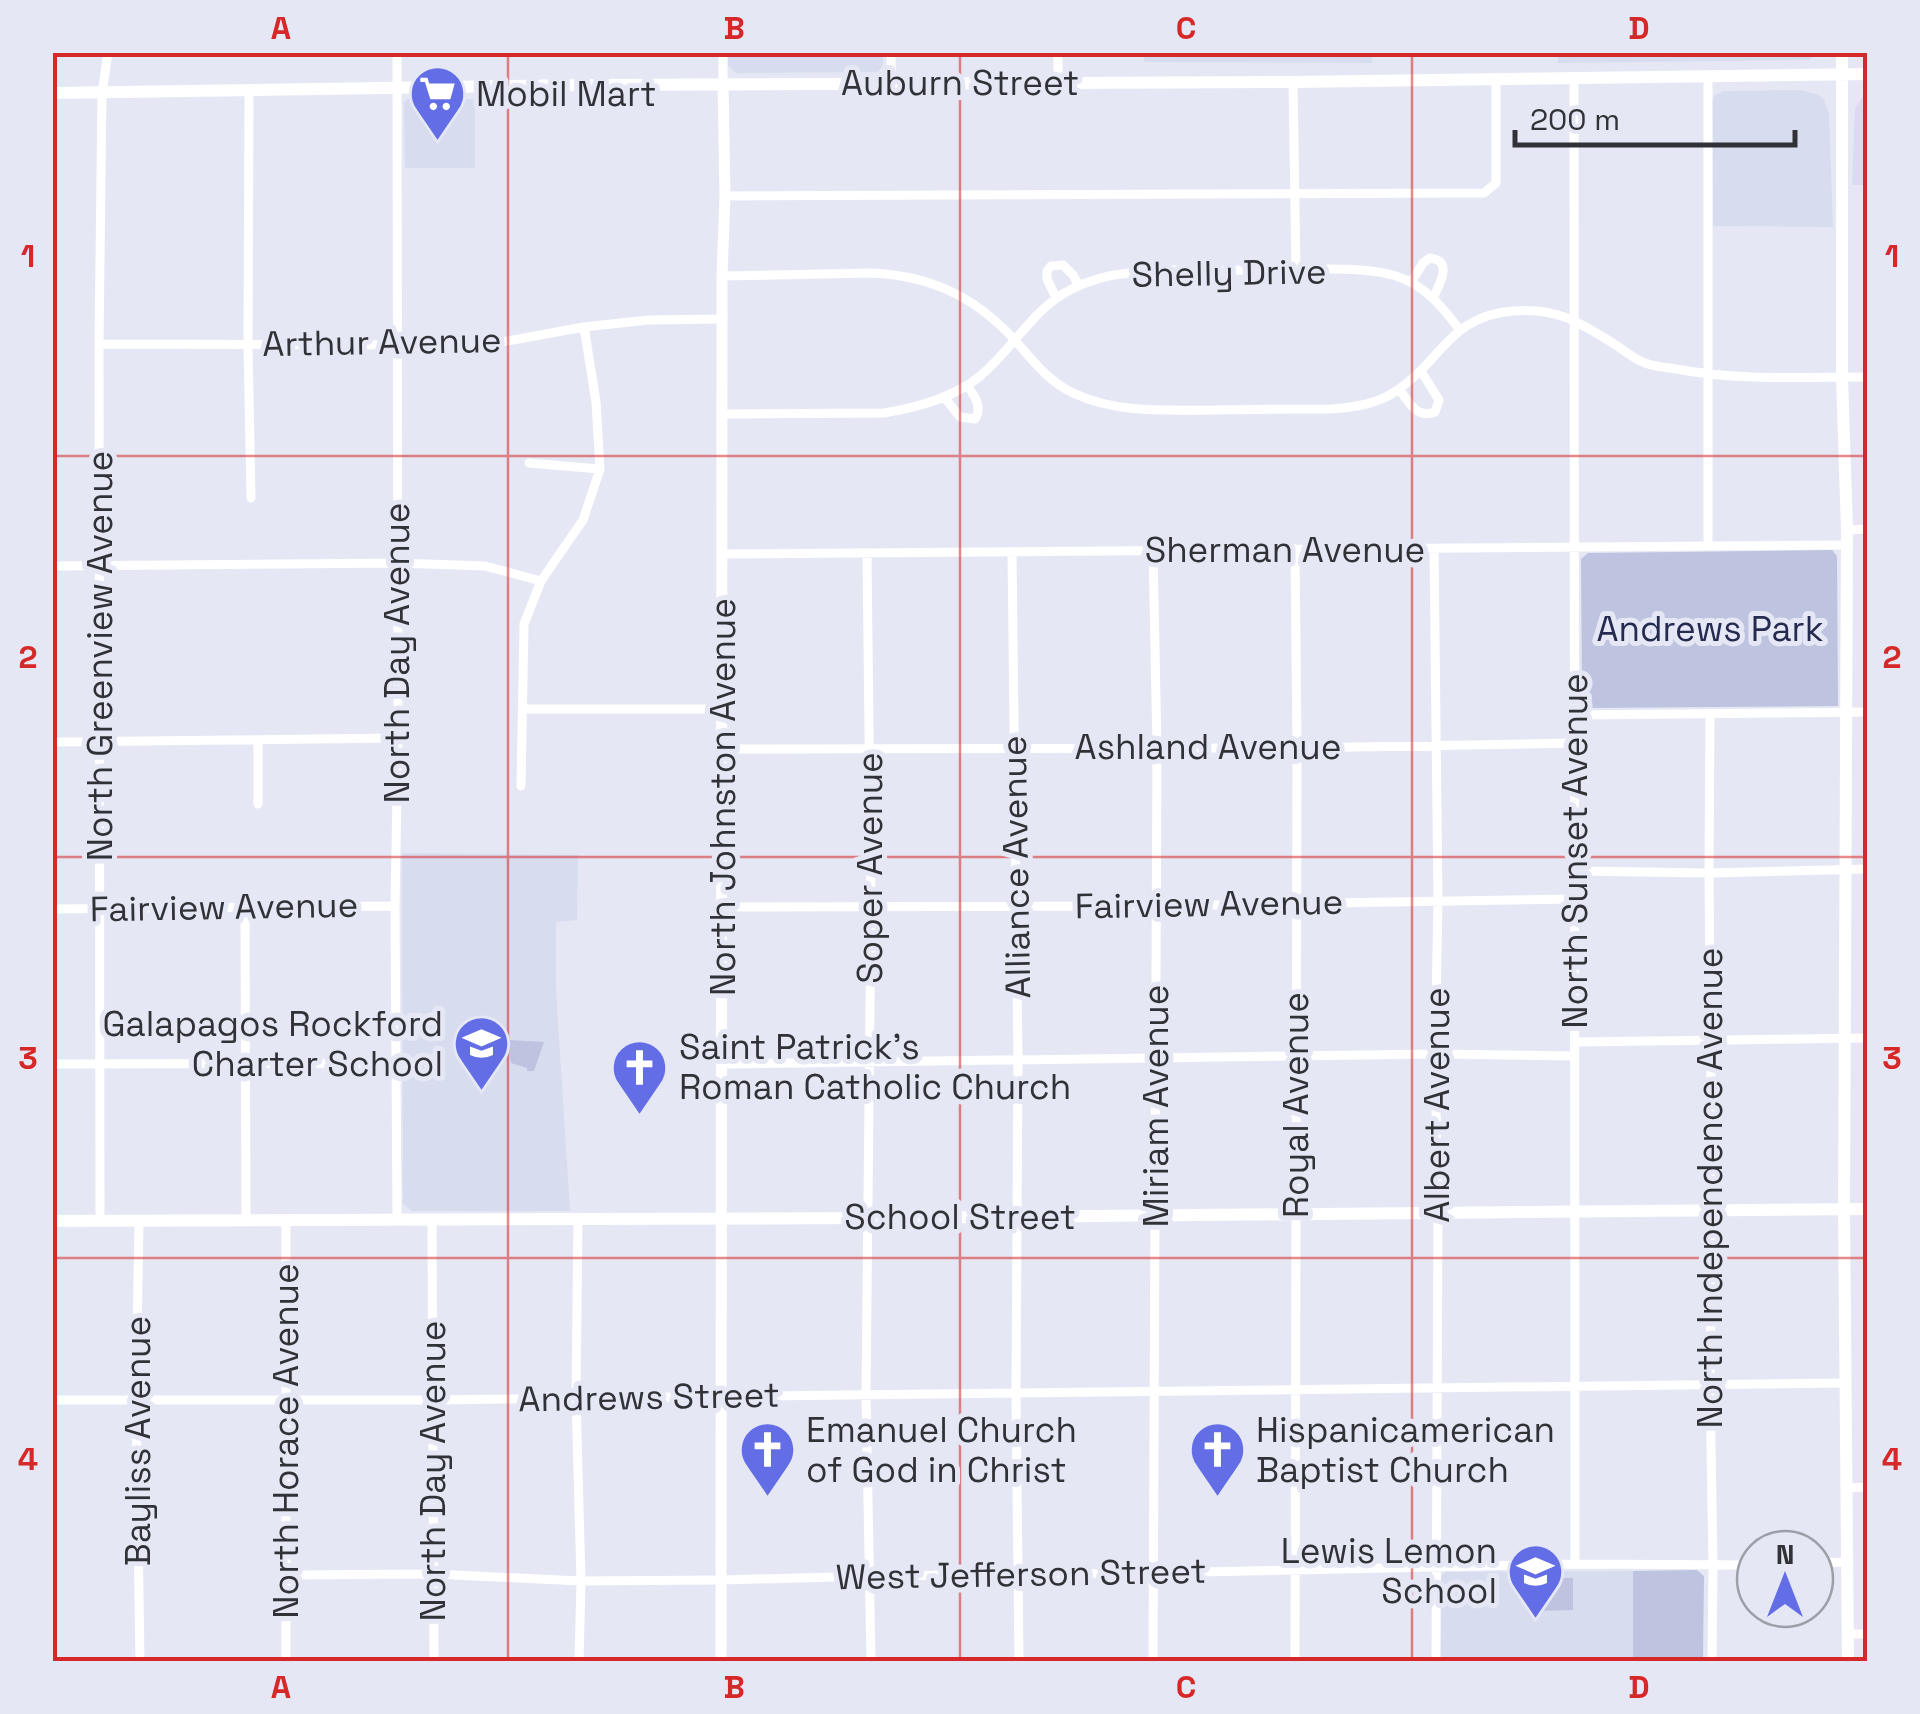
<svg xmlns="http://www.w3.org/2000/svg" width="1920" height="1714" viewBox="0 0 1920 1714" font-family="'Space Grotesk',sans-serif">
<style>
.built{fill:#d7dcef}
.green{fill:#bec4e0}
.lines{fill:none;stroke-linecap:round;stroke-linejoin:round}
.minor{stroke:#fff;stroke-width:9}
.tertiary{stroke:#fff;stroke-width:11}
.secondary{stroke:#fff;stroke-width:12}
.grid{fill:none;stroke:#d62828;stroke-width:2.5;stroke-opacity:0.55}
.labels{text-anchor:middle;dominant-baseline:central;stroke-width:10;stroke-linejoin:round;paint-order:stroke}
.street-label{font-size:35px;fill:#313237;stroke:#e5e8f4}
.poi-label{font-size:35px;fill:#313237;stroke:#e5e8f4;text-anchor:start}
.park-label{font-size:35px;fill:#252a51;stroke:#e5e8f4}
.neatline{fill:none;stroke:#d62828;stroke-width:4}
.grid-label{font-size:32px;text-anchor:middle;font-weight:bold;fill:#d62828}
</style>
<rect width="100%" height="100%" fill="#e5e8f4"/>
<path class="built" d="M1144 52H1372V63L1144 62Z
M727 53H883V65L878 72 736 73 728 66Z
M1558 53V52L1818 53 1809 60 1558 63Z
M1801 90 1819 95 1824 100 1829 114 1833 227 1713 226 1712 100 1714 96 1723 91Z
M1867 94V185H1852L1855 109 1863 96Z
M408 99H475V168H405L404 103Z
M402 853 578 855 577 920 556 922V989L570 1211H412L403 1204Z
M1633 1571V1661H1439V1579L1445 1572Z"/>
<path class="green" d="M1832 550 1837 556 1838 706 1587 708 1582 704 1581 559 1588 553Z
M507 1040 544 1042 534 1071H527V1068L511 1063Z
M1697 1570 1704 1576 1703 1661H1633V1571Z
M1536 1578H1573V1610L1536 1611Z"/>
<g class="lines">
<path class="minor" d="M723 52V84
M891 52V84
M1574 78 1575 1564
M1058 82V52
M1293 82 1296 270
M249 91 248 345 251 498
M725 196 1484 193 1496 183V79
M722 276 870 273C928 275 972 295 1012 337 1032 359 1046 380 1073 393 1118 414 1167 410 1215 410 1254 409 1292 409 1330 409 1351 408 1378 404 1396 391 1442 361 1449 316 1513 311 1559 307 1582 324 1619 347 1627 353 1636 360 1645 363 1655 367 1666 367 1676 369 1738 381 1804 377 1868 377
M1411 282 1423 263 1430 258C1454 261 1439 285 1433 298
M1056 298 1047 279V271L1051 266 1063 265 1073 275 1079 286
M99 344 485 345 584 327 648 320 723 319
M1399 389C1410 403 1416 419 1435 412L1439 400 1421 371
M944 397 960 417 975 419C983 407 974 395 967 385
M723 414 884 413C921 407 961 396 988 369 1016 343 1035 308 1070 290 1089 280 1108 275 1129 273 1171 267 1216 271 1259 270 1295 270 1363 265 1396 276 1424 285 1442 306 1459 329
M529 463 600 469
M1847 530 1868 529
M1708 545V77
M1295 549 1297 748 1295 1662
M1434 549 1438 901 1435 1054 1438 1213 1436 1662
M1153 551 1157 747 1153 1662
M1012 553 1018 1061 1016 1393 1019 1662
M723 554 1847 545
M867 554 871 907 866 1394 871 1662
M52 566 397 563 485 566 541 581
M523 709H722
M1710 714 1709 873 1712 1210 1710 1385 1713 1565 1712 1662
M1575 715 1868 712
M258 740V804
M52 742 398 738
M722 749 1297 748 1575 743
M521 786 524 624 541 581 583 520 600 469 596 402 584 327
M1575 871 1709 873 1868 869
M245 907 246 1220
M723 907 1155 906 1575 899
M52 909 395 906
M1575 1042 1868 1038
M52 1064 395 1063
M722 1064 1435 1054 1575 1056
M397 1219 395 906 398 738 397 52
M578 1219 576 1397 581 1581 579 1662
M100 1220 99 344 102 93 108 52
M139 1220 136 1399 140 1662
M286 1220V1662
M432 1220 434 1662
M52 1400H434L1846 1383
M1846 1488 1868 1487
M1815 1563 1847 1562
M286 1575 433 1574 581 1581 721 1580 871 1576 1153 1573 1575 1564 1755 1565
M1848 1634H1868"/>
<path class="tertiary" d="M721 1662 722 276 725 196 723 84"/>
<path class="secondary" d="M1842 52V377L1847 530 1844 1209 1848 1662
M52 93 582 85 1293 82 1868 74
M52 1221 867 1218 1868 1209"/>
</g>
<path class="grid" d="M508 52V1662M960 52V1662M1412 52V1662M52 456H1868M52 857H1868M52 1258H1868"/>
<defs>
<symbol id="supermarket-pin" viewBox="-11 -11 22 30"><path d="M0 17L-7.5 6A9.5 9.5 0 1 1 7.5 6Z" fill="#636ee6" stroke="#e5e8f4"/><path d="M-6-5.5h2.5l.6 2H6L4.5 2H-2.5L-4.4-4H-6ZM-1.5 3.2a1.3 1.3 0 1 0 .1 0ZM3 3.2a1.3 1.3 0 1 0 .1 0Z" fill="#fff"/></symbol>
<symbol id="school-pin" viewBox="-11 -11 22 30"><path d="M0 17L-7.5 6A9.5 9.5 0 1 1 7.5 6Z" fill="#636ee6" stroke="#e5e8f4"/><path d="M0-5L7-2L0 1L-7-2ZM-4 1L0 2.5L4 1V4Q0 6-4 4Z" fill="#fff"/></symbol>
<symbol id="church-pin" viewBox="-11 -11 22 30"><path d="M0 17L-7.5 6A9.5 9.5 0 1 1 7.5 6Z" fill="#636ee6" stroke="#e5e8f4"/><path d="M-1.2-6h2.4v3.5h3.3v2.4h-3.3V6h-2.4V-.1h-3.3v-2.4h3.3Z" fill="#fff"/></symbol>
</defs>
<g fill-rule="evenodd">
<use href="#supermarket-pin" x="406" y="62" width="63" height="86"/>
<use href="#school-pin" x="450" y="1012" width="63" height="86"/>
<use href="#church-pin" x="608" y="1036" width="63" height="86"/>
<use href="#church-pin" x="736" y="1418" width="63" height="86"/>
<use href="#church-pin" x="1186" y="1418" width="63" height="86"/>
<use href="#school-pin" x="1504" y="1540" width="63" height="86"/>
</g>
<g class="labels">
<g class="street-label">
<text x="960" y="83">Auburn Street</text>
<text transform="translate(1229 273) rotate(-1)">Shelly Drive</text>
<text transform="translate(382 342) rotate(-1)">Arthur Avenue</text>
<text x="1285" y="550">Sherman Avenue</text>
<text transform="translate(397 653) rotate(-90)">North Day Avenue</text>
<text transform="translate(100 656) rotate(-90)">North Greenview Avenue</text>
<text x="1208" y="747">Ashland Avenue</text>
<text transform="translate(723 797) rotate(-90)">North Johnston Avenue</text>
<text transform="translate(1575 851) rotate(-90)">North Sunset Avenue</text>
<text transform="translate(1016 867) rotate(-91)">Alliance Avenue</text>
<text transform="translate(870 868) rotate(-90)">Soper Avenue</text>
<text transform="translate(1209 904) rotate(-1)">Fairview Avenue</text>
<text transform="translate(224 907) rotate(-1)">Fairview Avenue</text>
<text transform="translate(1296 1105) rotate(-90)">Royal Avenue</text>
<text transform="translate(1437 1105) rotate(-90)">Albert Avenue</text>
<text transform="translate(1156 1106) rotate(-90)">Miriam Avenue</text>
<text transform="translate(1710 1188) rotate(-90)">North Independence Avenue</text>
<text x="960" y="1217">School Street</text>
<text transform="translate(649 1397) rotate(-1)">Andrews Street</text>
<text transform="translate(138 1441) rotate(-90)">Bayliss Avenue</text>
<text transform="translate(286 1441) rotate(-90)">North Horace Avenue</text>
<text transform="translate(433 1471) rotate(-90)">North Day Avenue</text>
<text transform="translate(1021 1574) rotate(-1)">West Jefferson Street</text>
</g>
<g class="poi-label">
<text x="476" y="94">Mobil Mart</text>
<text x="443" y="1024" text-anchor="end">Galapagos Rockford<tspan x="443" dy="40">Charter School</tspan></text>
<text x="679" y="1047">Saint Patrick's<tspan x="679" dy="40">Roman Catholic Church</tspan></text>
<text x="806" y="1430">Emanuel Church<tspan x="806" dy="40">of God in Christ</tspan></text>
<text x="1256" y="1430">Hispanicamerican<tspan x="1256" dy="40">Baptist Church</tspan></text>
<text x="1497" y="1551" text-anchor="end">Lewis Lemon<tspan x="1497" dy="40">School</tspan></text>
</g>
<g class="park-label">
<text x="1710" y="629">Andrews Park</text>
</g>
</g>
<rect width="1920" height="1714" fill="none" stroke="#e5e8f4" stroke-width="110"/>
<g transform="translate(1785 1579)"><circle r="48" fill="#e5e8f4" stroke="#9d9fa8" stroke-width="2.5"/>
<path d="M0-8L18 38L0 25L-18 38Z" fill="#636ee6"/>
<text y="-15" font-size="28" font-weight="bold" text-anchor="middle" fill="#313237">N</text>
</g>
<path d="M1515 130v15h280v-15" fill="none" stroke="#313237" stroke-width="5"/>
<text x="1530" y="130" font-size="30" fill="#313237" stroke="#e5e8f4" stroke-width="8" paint-order="stroke">200 m</text>
<rect x="55" y="55" width="1810" height="1604" class="neatline"/>
<g class="grid-label">
<text x="281" y="39">A</text>
<text x="734" y="39">B</text>
<text x="1186" y="39">C</text>
<text x="1639" y="39">D</text>
<text x="28" y="267">1</text>
<text x="1892" y="267">1</text>
<text x="28" y="668">2</text>
<text x="1892" y="668">2</text>
<text x="28" y="1069">3</text>
<text x="1892" y="1069">3</text>
<text x="28" y="1470">4</text>
<text x="1892" y="1470">4</text>
<text x="281" y="1698">A</text>
<text x="734" y="1698">B</text>
<text x="1186" y="1698">C</text>
<text x="1639" y="1698">D</text>
</g>
</svg>
